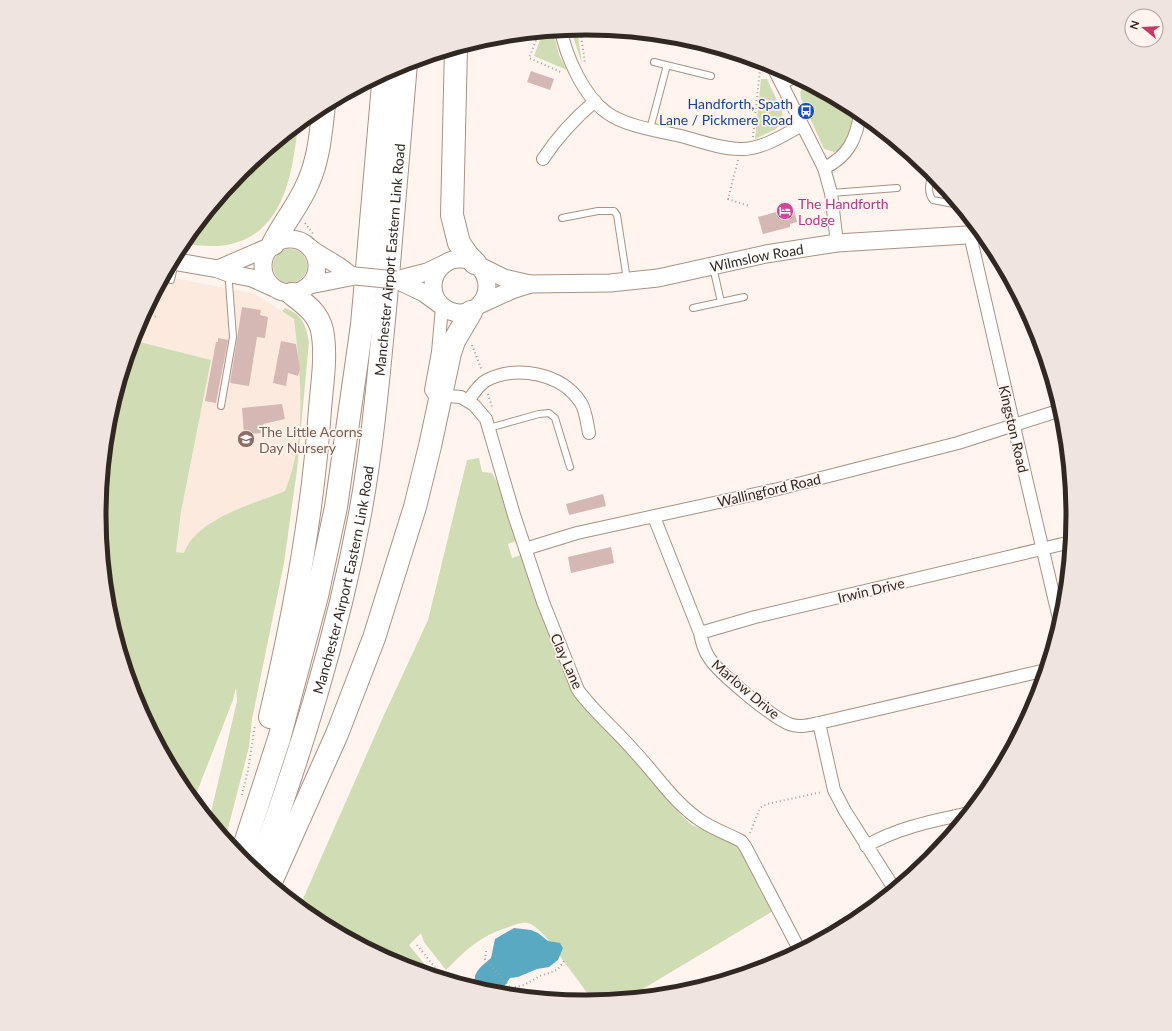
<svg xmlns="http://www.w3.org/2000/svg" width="1172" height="1031" viewBox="0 0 1172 1031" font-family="Lato,sans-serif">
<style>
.built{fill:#fdeade}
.green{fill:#d0dcb3}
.water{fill:#5aa9c2}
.building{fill:#d5b7b3}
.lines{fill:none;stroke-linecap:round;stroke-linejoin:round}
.lane-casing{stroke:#a99283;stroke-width:8}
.street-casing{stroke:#a99283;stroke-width:14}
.secondary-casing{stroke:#a99283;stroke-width:19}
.highway-casing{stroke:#a99283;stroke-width:24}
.path{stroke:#aba09a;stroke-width:2;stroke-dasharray:1 3;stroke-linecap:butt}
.lane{stroke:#fff;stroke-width:6}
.street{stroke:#fff;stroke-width:12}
.secondary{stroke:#fff;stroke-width:17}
.highway{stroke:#fff;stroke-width:22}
.secondary-bridge-casing{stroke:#a99283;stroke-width:19;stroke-linecap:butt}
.secondary-bridge{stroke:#fff;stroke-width:17}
.labels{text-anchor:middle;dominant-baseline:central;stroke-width:3.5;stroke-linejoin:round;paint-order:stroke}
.transit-label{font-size:14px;fill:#164399;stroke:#fff4ee;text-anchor:end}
.hotel-label{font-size:14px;fill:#b23c85;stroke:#fff4ee;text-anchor:start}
.street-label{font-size:14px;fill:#322822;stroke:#fff4ee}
.education-label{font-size:14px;fill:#785e54;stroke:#fff4ee;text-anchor:start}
.rim{fill:none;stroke:#322822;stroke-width:5}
</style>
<rect width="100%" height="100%" fill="#fff4ee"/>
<path class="built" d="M164 276 255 294 294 319 301 375 300 414 294 469 285 491 230 513 184 553 176 552 181 512 211 360 132 340 136 329Z"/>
<path class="green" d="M577 29 582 64 571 30Z
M553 31 559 55 567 70 534 56 543 32Z
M761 79H767L782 111 783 120 776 129 755 139Z
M808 84 855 109 853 126 842 149 834 152 824 149 801 98C799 90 802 87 808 84Z
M298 124C293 170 285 232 231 244 216 248 197 245 182 244L241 171Z
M273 266a17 17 0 1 1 34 0a17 17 0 1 1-34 0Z
M285 308C302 314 306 325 309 342L297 470 284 563 252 719 249 747 225 840 209 821 237 701 236 687 233 700 193 802 181 786 136 702 108 610 99 515 108 420 132 340 211 360 181 512 176 552 184 553C197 518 254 504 285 491 307 437 301 376 294 319L282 311Z
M479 458 482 472 492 473 498 484 516 541 508 544 512 558 521 555 533 594 572 688 682 816 692 825 738 845 773 911 626 999 594 1002 545 936C540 931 535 925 528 923 522 922 514 925 509 927 480 936 467 949 446 970L424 942 421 933 409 945 435 977 399 966 315 921 299 908 384 715 428 620 467 460Z"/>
<path class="water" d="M514 928 531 930 538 933 548 941 560 943 563 948 558 960 549 967 537 969 518 977 510 978 499 994 476 989C471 972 480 968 491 958L495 939Z"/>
<path class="building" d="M531 71 554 79 550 90 527 82Z
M790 208 794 210 797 222 790 224V227L763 234 758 217Z
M242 307 261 310 260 315 268 317 265 338 257 337 249 386 230 383Z
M218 338 228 340 216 403 205 401 216 342H218Z
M281 341 296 344 300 369 298 376 288 373 286 386 273 383Z
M282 404 285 419 263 424V433L244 434 242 408Z
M603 494 606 506 569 515 566 504Z
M611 547 614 563 571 573 568 557Z"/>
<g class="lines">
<defs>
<path id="lane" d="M654 62 711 76
M650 129 667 65
M932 172C930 181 926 192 933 200L959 205
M831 193 897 188
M562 218 598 211H614L617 215 627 280
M171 280 175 262
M721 302 744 297
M693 308 721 302 713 267
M221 406 233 337 229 283 231 276
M489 428 539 414 549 413 555 418 570 467"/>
<path id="street" d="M561 30C566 57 584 96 606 112 624 126 658 131 681 136 699 141 721 149 740 149 761 150 784 135 802 125
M772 65 824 168 831 193 837 243
M782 83 794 77
M543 159C558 136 574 119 595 101
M824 168C848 157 857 138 860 113
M970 235C1000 364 1029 494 1060 623
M442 307 438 352 431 390 434 395 461 397 474 405 486 419 514 515 543 602 578 690C594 712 616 730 634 751 655 773 672 800 697 818 710 828 726 833 741 841L745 846 800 951
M468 401C473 394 479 384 487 380 517 365 562 373 581 403 586 411 587 424 589 433
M654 517 700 633C702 642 704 651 710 659 720 674 772 717 789 724 799 728 809 725 819 723L1046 670
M525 549 577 533 778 489 958 443 1061 410
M700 633 755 617 1071 542
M819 723 834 790 845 811 895 890
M866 846C899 827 933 821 969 813"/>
<g id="secondary">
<circle cx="290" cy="266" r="27"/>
<path d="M310 248C323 258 339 264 350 275"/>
<circle cx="460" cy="286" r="27"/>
<path d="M172 261 218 269 231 274 252 278 272 287"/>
<path d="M478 265 504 278 530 284"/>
<path d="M218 269 269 247"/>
<path d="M396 280 427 272 444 264"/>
<path d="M397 280 424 293 439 304"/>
<path d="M310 285 355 276"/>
<path id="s1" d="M481 304 512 290 531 284 610 283 658 278 766 254 837 243 983 234"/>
</g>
<g id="highway">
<path d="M456 48 452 215 459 243 468 256 475 263"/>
<path d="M273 244C283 223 299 205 308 183 319 159 321 131 324 105"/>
<path d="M270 717C294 616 313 513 320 409 322 384 327 355 322 330 318 313 305 304 292 294"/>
<path d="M240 859 279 739 317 596 336 507 362 325 384 73"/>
<path id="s2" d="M257 873C300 755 337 637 360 514 373 443 379 371 386 299 393 220 399 142 406 63"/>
<path d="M270 884 337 734 374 638 415 507 430 446 450 353 454 341 471 312"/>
</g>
</defs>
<use href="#lane" class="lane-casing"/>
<use href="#street" class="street-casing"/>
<use href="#secondary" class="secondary-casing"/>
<use href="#highway" class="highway-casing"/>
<path class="path" d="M580 29 585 63
M539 33 529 58 563 73
M753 137 760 69
M738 160 728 199 749 206
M305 223 313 234
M143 314 157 317
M472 345 482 371
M488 394 492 407
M242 795 248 770 255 725
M750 833 760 808 767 804 822 792
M417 945 445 980
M486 951 485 959 511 988
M507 995 511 988 524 985 540 976 557 970 566 959"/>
<use href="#lane" class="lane"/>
<use href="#street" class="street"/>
<use href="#secondary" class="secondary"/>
<use href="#highway" class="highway"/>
<defs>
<path id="secondary-bridge" d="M355 276 396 280"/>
</defs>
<use href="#secondary-bridge" class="secondary-bridge-casing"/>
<use href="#secondary-bridge" class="secondary-bridge"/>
</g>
<defs>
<symbol id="bus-disc" viewBox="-11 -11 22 22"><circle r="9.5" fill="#1a4fb4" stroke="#fff4ee"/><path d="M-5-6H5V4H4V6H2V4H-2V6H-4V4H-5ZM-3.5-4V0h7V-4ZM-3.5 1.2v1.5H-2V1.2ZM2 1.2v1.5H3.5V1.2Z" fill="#fff"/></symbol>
<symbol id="hotel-disc" viewBox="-11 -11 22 22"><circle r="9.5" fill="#d1479c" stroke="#fff4ee"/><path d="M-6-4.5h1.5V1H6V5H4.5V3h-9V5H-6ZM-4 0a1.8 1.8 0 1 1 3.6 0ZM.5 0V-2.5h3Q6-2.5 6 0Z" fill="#fff"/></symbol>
<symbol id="school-disc" viewBox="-11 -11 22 22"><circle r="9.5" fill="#8d6e63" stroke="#fff4ee"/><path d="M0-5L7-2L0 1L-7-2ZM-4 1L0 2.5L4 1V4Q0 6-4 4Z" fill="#fff"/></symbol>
</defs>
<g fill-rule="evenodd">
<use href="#bus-disc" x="796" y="101" width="20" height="20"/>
<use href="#hotel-disc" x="775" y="201" width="20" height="20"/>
<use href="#school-disc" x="236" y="429" width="20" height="20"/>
</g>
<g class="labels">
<g class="transit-label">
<text x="793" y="103">Handforth, Spath<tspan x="793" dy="16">Lane / Pickmere Road</tspan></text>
</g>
<g class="hotel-label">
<text x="798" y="203">The Handforth<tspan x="798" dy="16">Lodge</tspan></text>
</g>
<g class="street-label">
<text stroke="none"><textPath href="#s1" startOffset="282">Wilmslow Road</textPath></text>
<text stroke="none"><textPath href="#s2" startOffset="630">Manchester Airport Eastern Link Road</textPath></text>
<text transform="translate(1014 429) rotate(77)">Kingston Road</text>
<text transform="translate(769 490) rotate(-13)">Wallingford Road</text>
<text stroke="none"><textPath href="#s2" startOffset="306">Manchester Airport Eastern Link Road</textPath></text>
<text transform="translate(871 590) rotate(-13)">Irwin Drive</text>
<text transform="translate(567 661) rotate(66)">Clay Lane</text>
<text transform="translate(746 689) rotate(40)">Marlow Drive</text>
</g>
<g class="education-label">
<text x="259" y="431">The Little Acorns<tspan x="259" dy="16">Day Nursery</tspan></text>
</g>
</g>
<path d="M0 0H1172V1031H0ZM106 515a480 480 0 1 1 960 0a480 480 0 1 1-960 0Z" fill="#efe4de" fill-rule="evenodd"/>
<path class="rim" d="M106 515a480 480 0 1 1 960 0a480 480 0 1 1-960 0Z"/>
<g transform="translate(1144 28) rotate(288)"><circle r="19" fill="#fff4ee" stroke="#ada29c"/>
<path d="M0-3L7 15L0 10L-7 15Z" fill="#c73965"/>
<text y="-6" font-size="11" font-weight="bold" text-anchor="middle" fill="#322822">N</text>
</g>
</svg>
